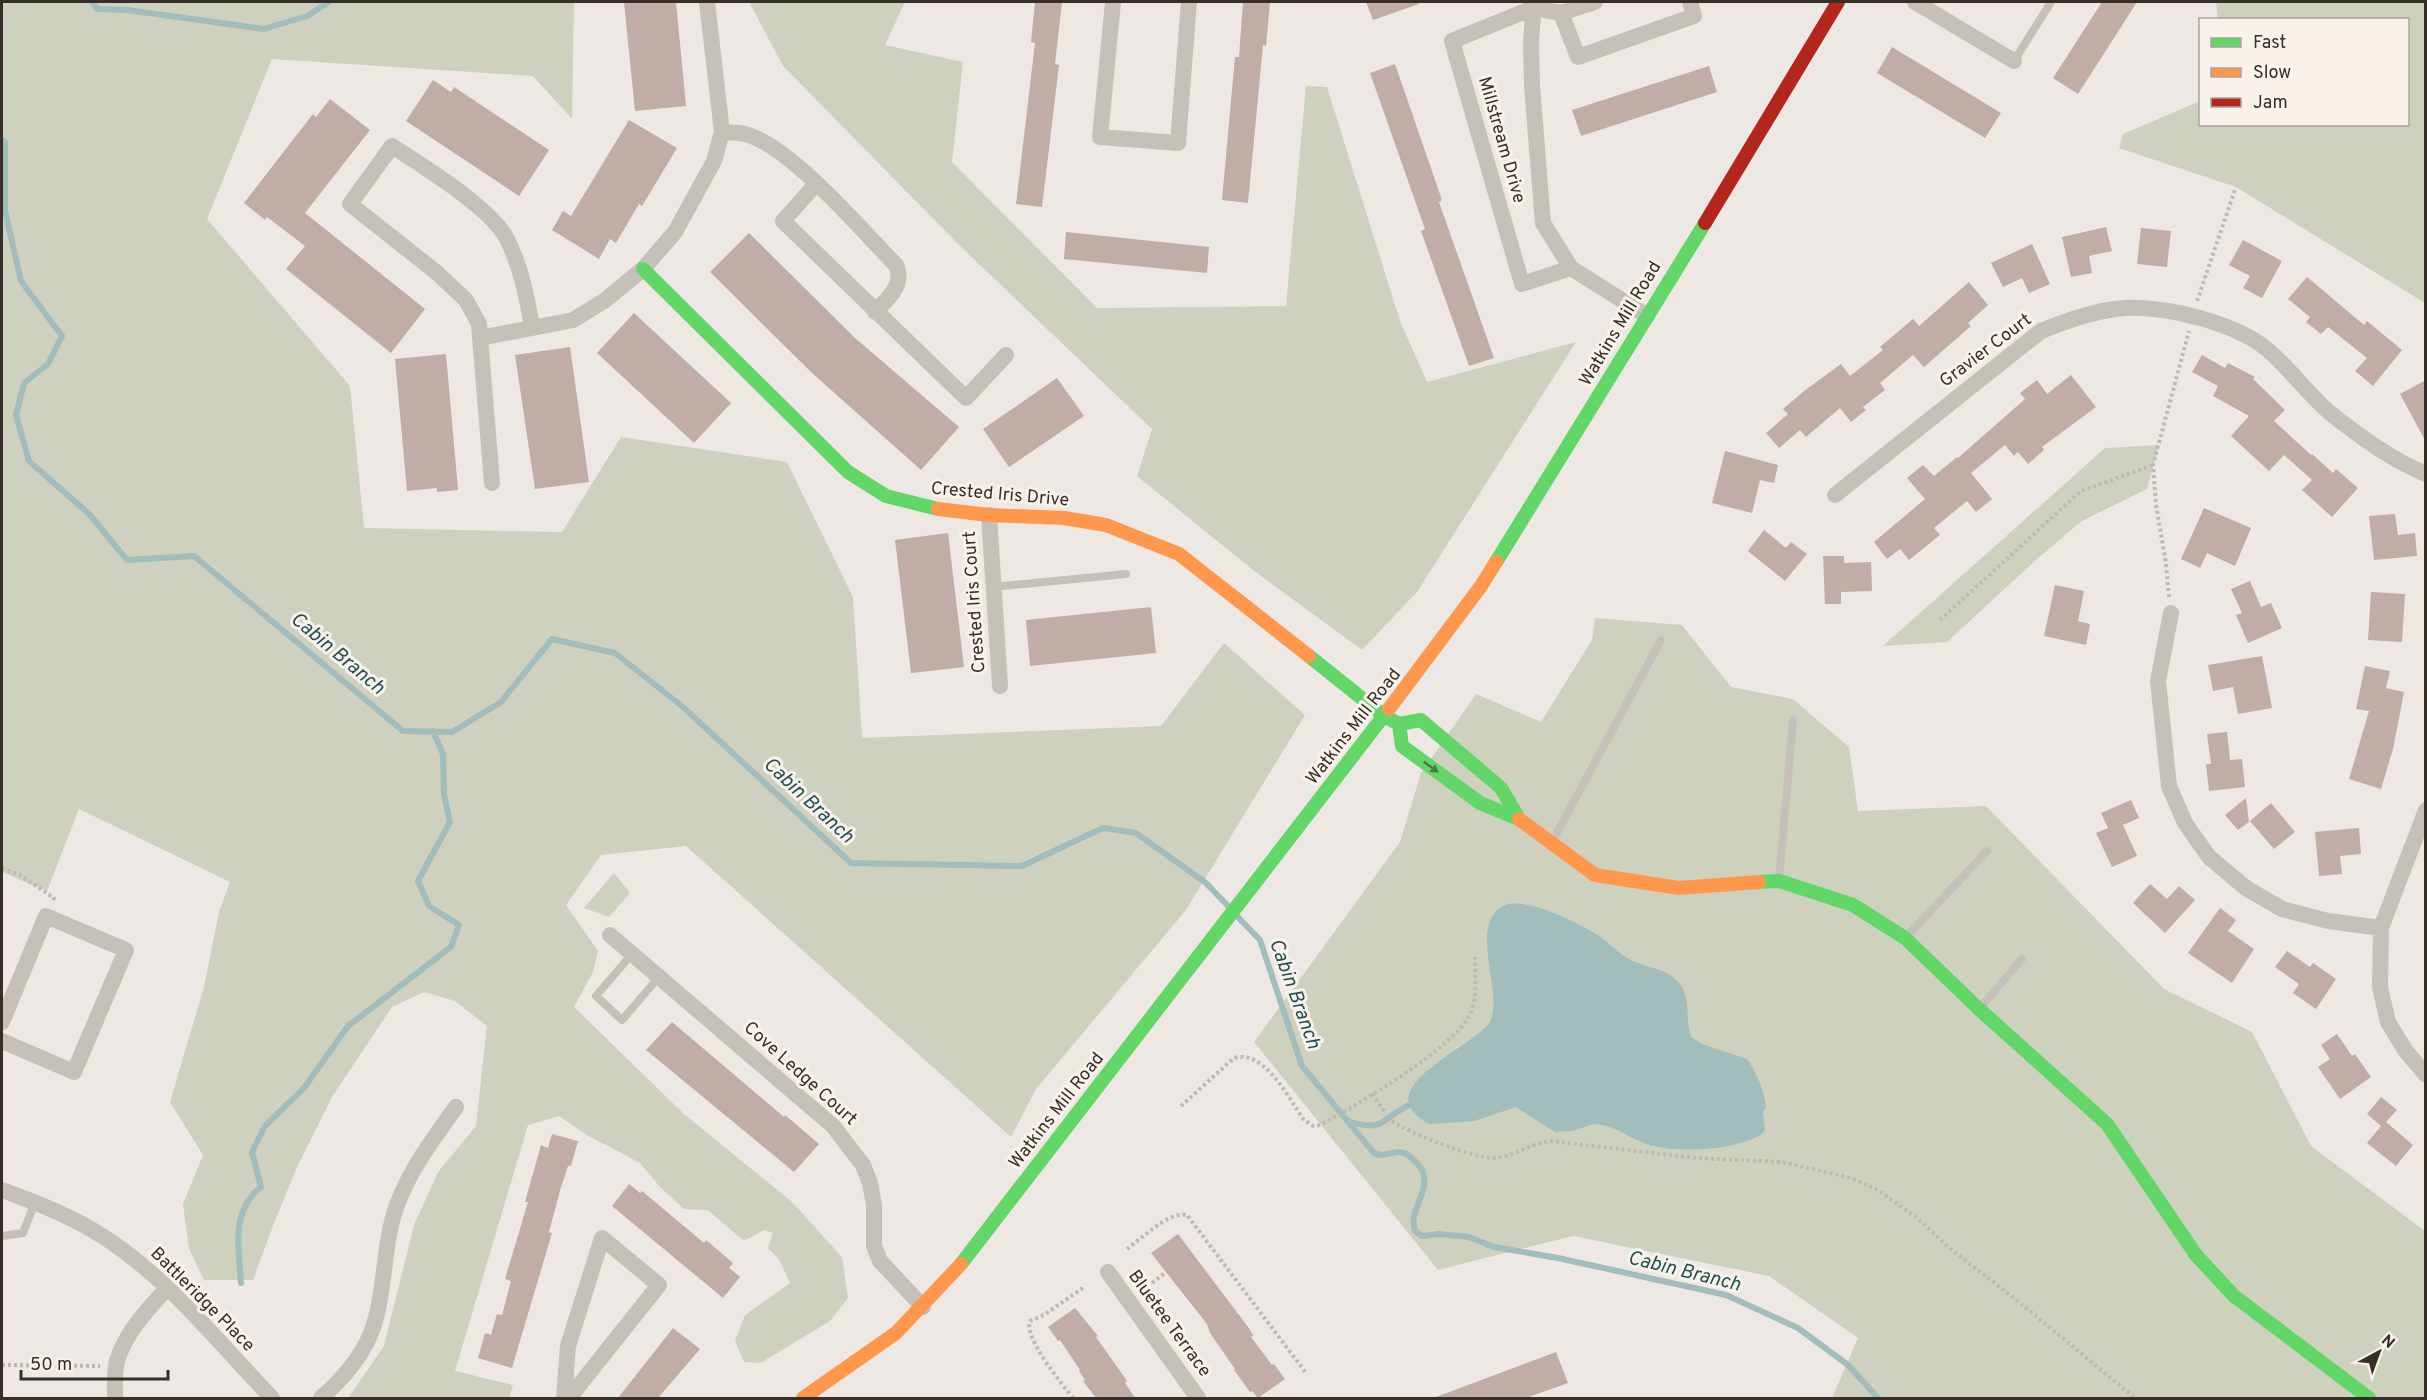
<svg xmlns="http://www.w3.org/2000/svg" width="2427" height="1400" viewBox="0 0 2427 1400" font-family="Overpass,sans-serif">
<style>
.green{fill:#ced1be}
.water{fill:#a1bdbc}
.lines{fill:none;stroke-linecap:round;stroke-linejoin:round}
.stream{stroke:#a1bdbc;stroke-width:6}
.building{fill:#bfada6}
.path{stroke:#bfb9b4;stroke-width:4;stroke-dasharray:3 3;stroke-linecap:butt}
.lane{stroke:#c6c0bb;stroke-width:8}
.street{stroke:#c6c0bb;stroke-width:16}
.fast{stroke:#63d668;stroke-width:14}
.slow{stroke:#ff974d;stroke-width:14}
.jam{stroke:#b3261e;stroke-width:14}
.oneway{fill:#4b7a46}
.labels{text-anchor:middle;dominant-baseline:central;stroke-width:6;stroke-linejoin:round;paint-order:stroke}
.street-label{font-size:18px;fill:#372e2a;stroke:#f9f2eb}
.water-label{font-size:20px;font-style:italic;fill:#235155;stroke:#f9f2eb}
</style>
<rect width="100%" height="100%" fill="#ede8e3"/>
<path class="green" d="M2 2H574L572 119 533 76 272 59 207 219 350 386 364 528 562 532 621 437 787 462 853 597 862 738 1161 726 1224 643 1305 715 1186 910 1036 1089 1011 1137 686 846 601 855 566 905 598 951 593 972 574 1007 684 1114 792 1202 842 1257 848 1298 830 1321 769 1358 760 1363 744 1362 735 1341 745 1315 790 1283 780 1261 768 1248 773 1233 764 1230 744 1241 708 1210 684 1209 660 1187 640 1163 587 1135 559 1116 528 1125 455 1371 513 1385 509 1398H348L384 1346 414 1225 438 1172 476 1126 487 1026 455 1001 424 992 392 1007 332 1097 297 1167 274 1223 253 1280H204L189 1249 183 1204 203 1155 170 1102 204 987 219 912 230 882 79 809 47 891 2 872Z
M749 2H905L885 45 963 62 952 162 1097 308 1286 306 1306 86 1327 87 1400 321 1427 382 1576 342 1417 592 1362 650 1253 570 1137 476 1152 429 960 246 783 66Z
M2216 2H2425V303L2236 187 2119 148 2123 134 2200 101V124H2408V20L2218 19Z
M2159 445 2147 489 2082 521 2038 558 1947 642 1883 646 2105 448Z
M1595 618 1682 625 1731 687 1793 699 1849 747 1858 811 1986 806 2164 989 2252 1032 2311 1146 2425 1231V1398H1832L1858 1338 1769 1276 1573 1236 1438 1270 1254 1042 1400 842 1421 773 1476 694 1541 722 1592 640Z
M614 873 630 893 609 917 584 908Z"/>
<path class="water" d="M1508 904C1535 900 1580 924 1602 938 1612 945 1620 955 1631 960 1647 968 1668 968 1680 984 1691 999 1685 1020 1691 1037L1704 1045 1747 1059C1756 1071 1765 1093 1766 1107L1763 1112 1765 1130 1762 1134C1736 1150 1683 1153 1653 1146 1635 1142 1620 1128 1602 1125L1593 1124 1573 1131 1555 1132 1516 1107 1474 1121 1430 1124C1423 1122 1417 1116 1412 1110 1390 1080 1475 1044 1489 1023 1507 996 1463 920 1508 904Z"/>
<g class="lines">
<path class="stream" d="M92 2 97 9 127 10 264 29 307 16 329 2
M2 140 5 142V211L21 281 62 336 48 364 24 383 16 415 29 461 89 514 127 560 194 556 403 731 452 732 501 702 552 639 615 653 683 707 851 863 1022 866 1103 828 1136 833 1206 883 1230 908
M1237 916 1260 940 1302 1066 1374 1153C1385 1159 1395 1148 1406 1154 1412 1157 1416 1162 1420 1167 1435 1189 1407 1208 1415 1231L1422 1236 1439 1234 1469 1237 1494 1247 1558 1258 1726 1295 1798 1328 1848 1365 1878 1398
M1348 1121C1384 1133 1381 1119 1409 1105
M241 1283C239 1249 230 1211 261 1187L252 1152 265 1126 304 1088 348 1026 451 947 459 925 429 906 418 881 450 822 444 795 443 754 433 731"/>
</g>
<path class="building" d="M624 2H676L686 106 635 111Z
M1035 2H1062L1055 64 1059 65 1042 207 1016 204 1035 43 1031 42Z
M1243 2H1270L1266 46 1263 45 1248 203 1222 200 1235 57H1239Z
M1366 2H1418L1419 4 1373 20Z
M2102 2H2137L2078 94 2053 78Z
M1892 47 2001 113 1985 138 1877 73Z
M1395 64 1442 200 1439 202 1494 358 1469 366 1421 231 1425 229 1370 73Z
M1709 66 1717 92 1581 136 1572 110Z
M433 80 451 92 454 87 549 150 519 196 406 121Z
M330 99 370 130 305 213 425 309 391 353 286 269 305 246 267 217 265 220 244 203 313 114 316 117Z
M629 120 677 148 642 206 639 204 616 243 610 239 599 259 552 230 563 211 571 216Z
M2106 227 2112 251 2089 256 2092 273 2071 277 2062 237Z
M2141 228 2171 231 2167 267 2137 264Z
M1066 232 1209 247 1207 273 1064 259Z
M749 233 855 338 959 427 921 470 812 373 710 272Z
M2243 240 2282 261 2262 298 2243 288 2250 276 2229 265Z
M2032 244 2050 284 2029 293 2022 278 2003 287 1991 263Z
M2307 277 2364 325 2367 321 2402 350 2373 386 2355 371 2367 358 2328 327 2321 334 2306 322 2310 317 2288 299Z
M1969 282 1988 305 1968 323 1971 326 1924 367 1913 355 1880 383 1885 390 1863 407 1866 410 1851 422 1840 408 1806 437 1800 430 1779 448 1766 433 1788 414 1783 409 1804 391 1841 364 1850 376 1883 350 1880 347 1913 319 1919 326Z
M634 313 731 403 694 443 597 353Z
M570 347 589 482 535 489 515 355Z
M446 354 458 490 437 492V488L407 491 395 359Z
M2202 355 2225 368 2228 363 2255 377 2253 379 2285 410 2274 421 2311 455 2312 454 2333 473 2336 469 2358 488 2332 517 2302 490 2312 480 2284 455 2269 471 2231 436 2249 416 2213 396 2218 386 2192 372Z
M2071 375 2096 407 2042 447 2044 450 2028 464 2018 452 2014 456 2005 445 1971 473 1992 499 1976 512 1967 501 1934 528 1940 535 1909 560 1900 549 1887 559 1874 542 1925 499 1907 478 1923 465 1934 476 1957 457 1958 458 2025 399 2020 393 2037 380 2047 394Z
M1057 378 1084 416 1009 467 983 429Z
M2426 380V442L2400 394Z
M1725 451 1778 465 1774 483 1760 480 1752 513 1712 503Z
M2204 508 2251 528 2235 566 2207 553 2200 568 2181 559Z
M2395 514 2398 535 2415 533 2417 556 2374 560 2369 516Z
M1764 530 1786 548 1791 542 1807 554 1785 581 1748 551Z
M948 533 964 667 911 673 895 540Z
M1823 556H1844V563L1871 562 1872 591 1841 592V604H1825Z
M2250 581 2261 607 2271 603 2282 628 2248 643 2236 615 2242 613 2231 589Z
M2055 585 2084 591 2078 621 2090 624 2086 645 2044 636Z
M2371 592 2405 594 2402 642 2368 640Z
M1151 607 1156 653 1030 666 1026 620Z
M2262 656 2272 708 2238 714 2233 687 2213 691 2208 665Z
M2365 666 2390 671 2386 688 2404 692 2393 749 2381 789 2349 779 2369 711 2356 709Z
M2227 732 2230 760 2242 759 2245 787 2209 791 2206 764H2211L2207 734Z
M2246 798 2249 822 2238 830 2225 815Z
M2131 800 2139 818 2123 825 2137 856 2112 867 2096 833 2108 828 2101 813Z
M2271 803 2295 832 2274 849 2250 821Z
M2359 828 2361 854 2340 856 2342 874 2319 876 2315 832Z
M2150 884 2167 899 2179 886 2195 900 2165 933 2133 903Z
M2220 908 2236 920 2228 931 2254 949 2232 983 2188 953Z
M2287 951 2310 967 2313 963 2336 979 2316 1009 2293 993 2299 984 2275 967Z
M672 1022 784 1117 785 1115 819 1144 794 1172 646 1050Z
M2337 1034 2352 1056 2355 1054 2371 1077 2340 1099 2318 1067 2330 1059 2321 1045Z
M2381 1097 2397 1110 2386 1122 2413 1145 2396 1166 2367 1143 2381 1126 2367 1114Z
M552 1134 578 1141 571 1166H568L561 1187 549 1232 552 1233 512 1368 478 1358 485 1333 491 1335 497 1314 502 1315 511 1281 505 1279 528 1202H525L541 1145 548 1148Z
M629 1184 640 1193 642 1191 704 1243 706 1240 733 1263 729 1268 740 1277 723 1298 612 1206Z
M1178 1234 1248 1327 1253 1335 1251 1337 1272 1365 1274 1364 1285 1379 1258 1398 1252 1391 1250 1392 1234 1370 1235 1369 1210 1333 1207 1324 1151 1253Z
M1075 1308 1098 1336 1096 1337 1127 1381 1125 1383 1135 1398H1096L1083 1381 1085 1380 1079 1371 1080 1370 1060 1340 1058 1341 1048 1327Z
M673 1328 700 1349 658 1398H618Z
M1556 1352 1568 1383 1526 1398H1436V1397Z"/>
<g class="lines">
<path class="path" d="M2197 301 2236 187
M2169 597 2166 563 2156 505 2153 465 2189 331
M1940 620 2081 491 2153 465
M2 868 20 875 54 898 53 900
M1372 1094 1385 1112
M1181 1106 1234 1058C1265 1049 1289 1099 1304 1120L1313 1126 1320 1125C1354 1107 1455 1048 1470 1014 1478 997 1475 974 1475 955
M1392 1121C1409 1133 1473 1158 1493 1158 1513 1158 1530 1143 1550 1141L1697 1158 1782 1162 1851 1178 1876 1189 1916 1217 1948 1247 2019 1302 2135 1398
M1127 1249C1142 1238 1169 1211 1187 1215L1306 1373
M1152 1283 1166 1272
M2 1365 100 1366
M1073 1398C1062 1384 1023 1337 1030 1321L1044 1315 1083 1288"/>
<path class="lane" d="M2014 61 2051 2
M993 587 1126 574
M1553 840 1661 640
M1779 881 1793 720
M1907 936 1987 851
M632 954 596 996 622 1020 659 977
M1981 1007 2022 959
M2 1236 23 1233 35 1202"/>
<path class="street" d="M1113 2 1100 137 1178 143 1189 2
M1534 2 1531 42 1532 86 1543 223 1571 268 1647 316
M1915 2 2014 61
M1561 13 1578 57 1694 16 1690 2
M722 132C729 133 738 132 745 134 790 145 862 231 896 265 905 285 888 298 875 312
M816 184 783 221 966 398 1006 355
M1571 268 1522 284 1452 41 1533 8 1561 13 1595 2
M480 338 573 320 604 301 643 269 675 232 714 161 722 132 707 2
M492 483 479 324 466 300 436 272 350 204 392 146C422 165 492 209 507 239 521 267 527 297 532 328
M1835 495 2041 331C2068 320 2096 310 2125 308 2167 306 2236 323 2268 350 2290 369 2307 393 2329 412 2356 434 2394 461 2426 474
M989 515 1000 686
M2171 613 2158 681 2169 786 2185 823 2209 857 2246 888 2282 909 2328 921 2381 928
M2426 810 2381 928 2380 987 2388 1022 2405 1050 2426 1075
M610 935 833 1126 863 1165 870 1183 874 1205V1246L880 1261 923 1307
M2 1022 46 916 126 950 74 1072 2 1041
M2 1190C32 1201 61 1212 89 1228 160 1268 216 1340 272 1398
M1108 1272 1198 1398
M115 1398C115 1387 114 1373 117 1361 125 1333 148 1309 167 1288
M321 1398C338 1383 356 1364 367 1342 387 1302 381 1248 397 1205 410 1169 434 1138 456 1107
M564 1398 568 1346 602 1238 659 1285 569 1398"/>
<path class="fast" d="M643 269 848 472 886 496 938 509
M1496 562 1705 223
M1309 656 1384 716 1399 724 1421 720 1501 788 1519 819 1480 803 1402 746 1399 724
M1759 882 1779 881 1853 905 1905 938 1979 1009 2107 1124 2196 1255 2234 1296 2369 1398
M961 1264 1389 709"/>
<path class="slow" d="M938 509 989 515 1064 518 1106 525 1179 554 1309 656
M1389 709 1481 586 1496 562
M1519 819 1595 875 1679 888 1759 882
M803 1398 896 1333 961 1264"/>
<path class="jam" d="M1705 223 1838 2"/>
</g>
<defs><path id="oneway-solid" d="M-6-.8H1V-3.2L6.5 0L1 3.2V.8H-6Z" transform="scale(1.5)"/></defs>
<use class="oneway" href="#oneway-solid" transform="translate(1431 767) rotate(36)"/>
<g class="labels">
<g class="street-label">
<text transform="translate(1501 140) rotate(74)">Millstream Drive</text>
<text transform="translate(1621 324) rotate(-59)">Watkins Mill Road</text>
<text transform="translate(1986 351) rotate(-37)">Gravier Court</text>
<text transform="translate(1000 495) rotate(5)">Crested Iris Drive</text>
<text transform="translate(975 602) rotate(-94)">Crested Iris Court</text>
<text transform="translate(1354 727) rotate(-52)">Watkins Mill Road</text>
<text transform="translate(800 1074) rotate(42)">Cove Ledge Court</text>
<text transform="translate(1057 1111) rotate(-52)">Watkins Mill Road</text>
<text transform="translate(202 1300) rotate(45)">Battleridge Place</text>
<text transform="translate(1169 1324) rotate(54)">Bluetee Terrace</text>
</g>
<g class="water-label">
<text transform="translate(337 654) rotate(40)">Cabin Branch</text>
<text transform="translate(808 801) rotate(43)">Cabin Branch</text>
<text transform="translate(1294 994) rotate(70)">Cabin Branch</text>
<text transform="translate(1684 1272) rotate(14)">Cabin Branch</text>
</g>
</g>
<rect width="2427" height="1400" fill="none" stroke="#372e2a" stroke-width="6"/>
<rect x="2199" y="18" width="210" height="108" fill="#f9f2eb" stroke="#aba49e" stroke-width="1.5"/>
<rect x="2211" y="38" width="30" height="9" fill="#63d668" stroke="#aba49e" stroke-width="1.5"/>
<text x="2253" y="48" font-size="18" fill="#372e2a">Fast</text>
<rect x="2211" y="68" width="30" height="9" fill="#ff974d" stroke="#aba49e" stroke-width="1.5"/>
<text x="2253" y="78" font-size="18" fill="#372e2a">Slow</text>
<rect x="2211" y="98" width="30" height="9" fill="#b3261e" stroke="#aba49e" stroke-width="1.5"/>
<text x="2253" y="108" font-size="18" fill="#372e2a">Jam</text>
<g transform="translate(2379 1352) rotate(41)" stroke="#f9f2eb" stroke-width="4.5" paint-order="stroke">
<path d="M0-4.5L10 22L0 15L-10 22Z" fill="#372e2a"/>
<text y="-9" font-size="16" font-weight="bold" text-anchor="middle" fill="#372e2a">N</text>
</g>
<path d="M21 1370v9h147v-9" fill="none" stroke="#372e2a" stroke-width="3"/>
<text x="30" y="1370" font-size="18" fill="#372e2a" stroke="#f9f2eb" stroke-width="4.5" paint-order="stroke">50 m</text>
</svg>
